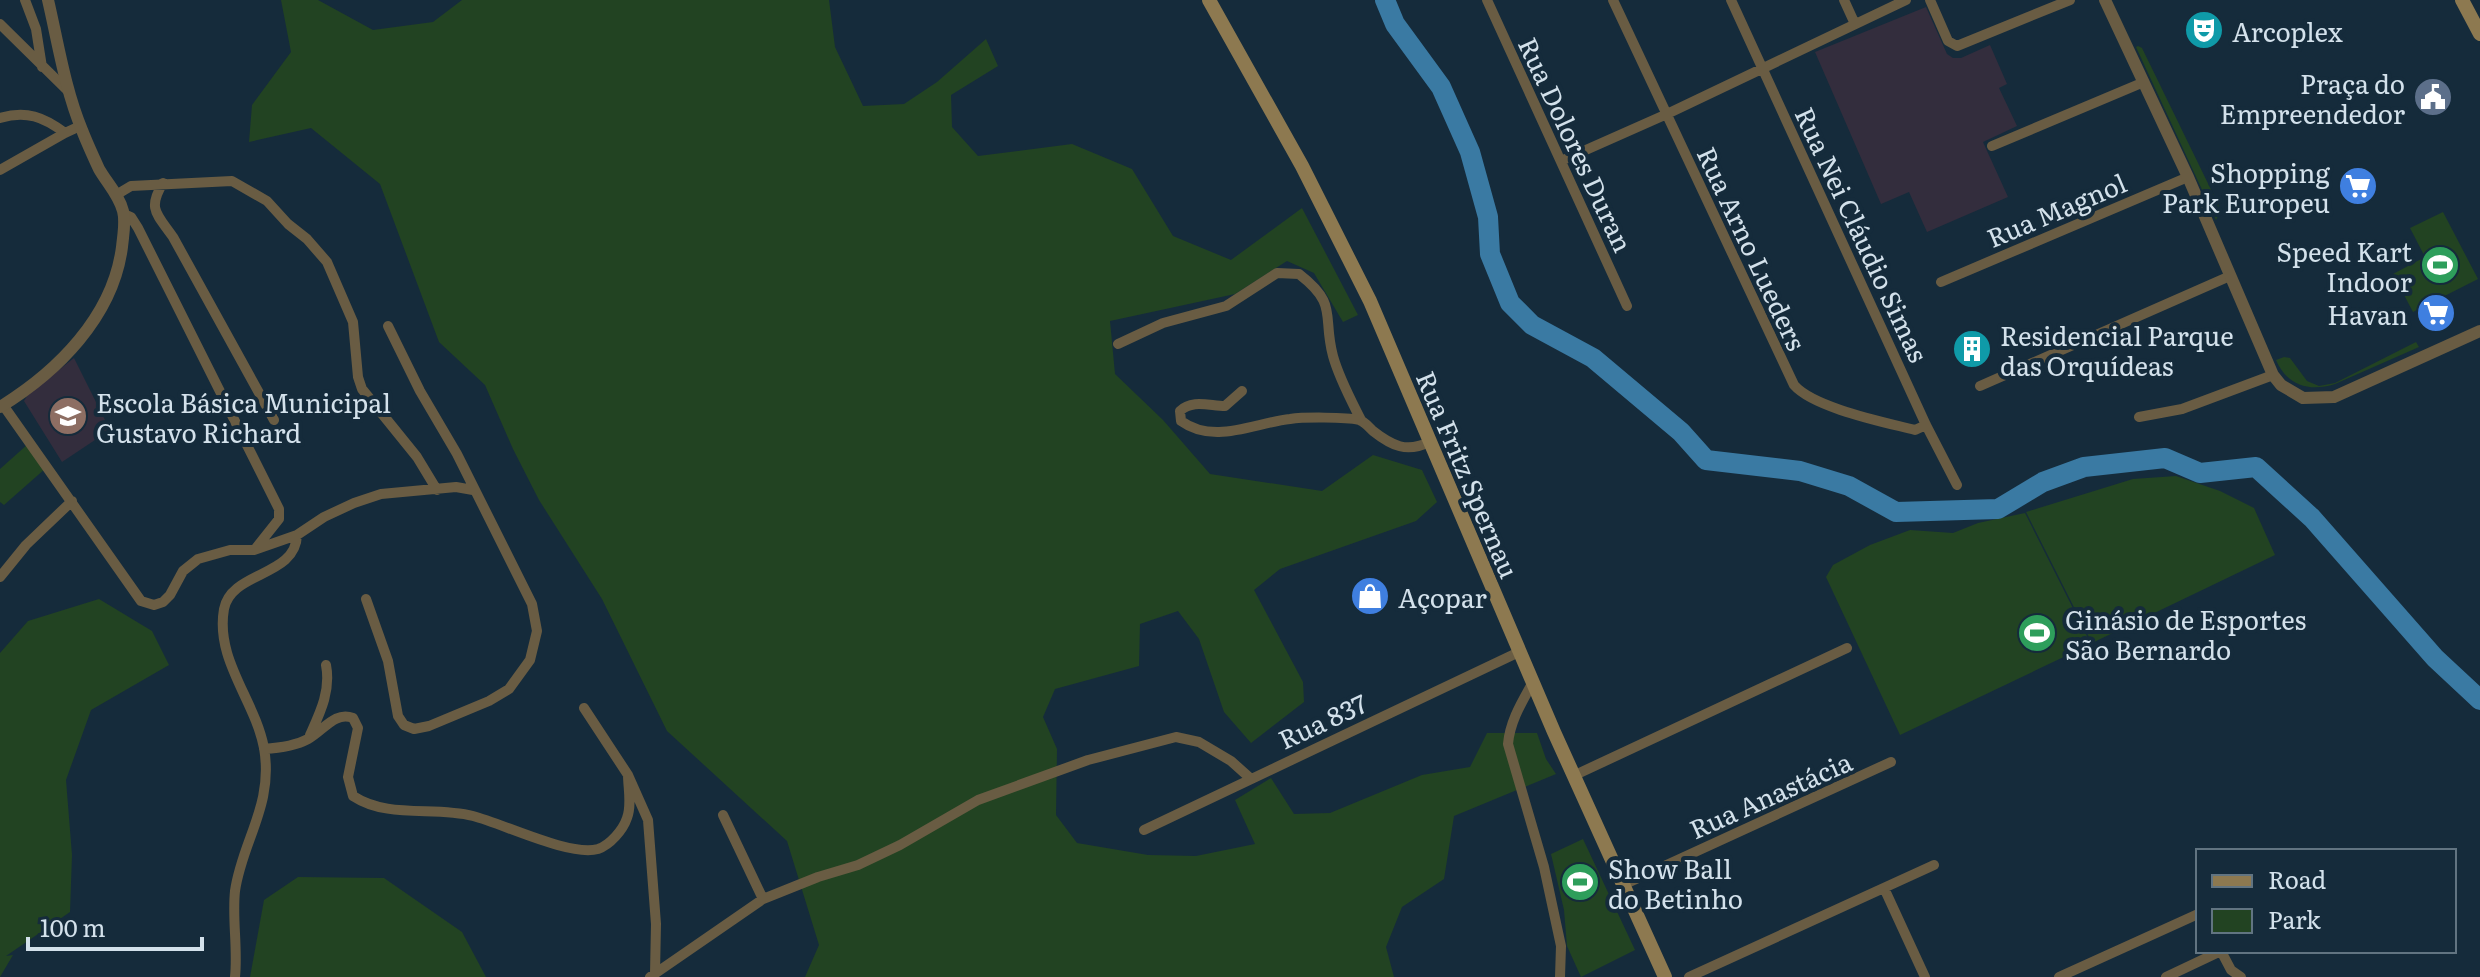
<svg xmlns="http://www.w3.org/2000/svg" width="2480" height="977" viewBox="0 0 2480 977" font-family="Literata,serif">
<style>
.education{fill:#332d3d}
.green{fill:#224322}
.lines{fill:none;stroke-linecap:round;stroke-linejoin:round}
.river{stroke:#3a7aa3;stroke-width:20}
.minor{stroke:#695c43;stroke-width:10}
.tertiary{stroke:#695c43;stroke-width:12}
.secondary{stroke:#8d7950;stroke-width:14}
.labels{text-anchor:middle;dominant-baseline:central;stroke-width:8;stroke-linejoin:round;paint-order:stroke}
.poi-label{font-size:26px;fill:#d3e1eb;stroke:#152b3b;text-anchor:start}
.street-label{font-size:26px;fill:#d3e1eb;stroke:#152b3b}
</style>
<rect width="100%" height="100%" fill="#152b3b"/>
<path class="education" d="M1926 7 1947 54 1953 58H1961L1990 45 2007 84 1999 88 2017 126 1983 142 2008 197 1927 232 1909 192 1881 204 1815 52Z
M74 358 110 430 62 462 24 401 29 393Z"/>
<path class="green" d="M281 0H318L373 30 433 22 462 0H829L835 47 863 106 904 104 937 82 986 39 998 66 951 95 952 127 978 156 1072 144 1132 169 1173 236 1231 260 1302 208 1358 315 1343 322 1314 273 1287 261 1235 294 1110 321 1115 374 1163 420 1210 474 1322 491 1373 455 1422 470 1437 502 1416 521 1280 569 1254 590 1303 682 1304 702 1251 743 1224 712 1199 639 1178 611 1140 624 1139 666 1055 689 1043 717 1057 749 1056 815 1077 843 1148 855 1196 856 1255 844 1235 800 1271 778 1294 814 1330 813 1422 775 1470 767 1487 733H1537L1546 759 1556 774 1454 816 1444 879 1402 907 1386 947 1394 977H805L819 945 787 841 667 731 602 599 539 500 513 449 485 385 439 342 380 184 311 128 249 142 252 105 291 52Z
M2138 46 2142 48 2218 204 2220 212 2216 220 2136 47Z
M2443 212 2478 279 2413 312 2393 274 2425 257 2410 228Z
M2416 342 2419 347 2335 384C2310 392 2287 386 2276 360L2284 357 2290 358 2307 381 2319 386 2335 383Z
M28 444 46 468 4 505 0 502V469Z
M2176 476 2220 491 2254 508 2275 555 2092 643 2026 512 2133 479Z
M2025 513 2091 644 1900 735 1826 577 1833 565 1870 545 1910 530 1953 533 1978 523Z
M99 599 152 631 169 665 91 710 66 780 72 855 70 912 6 956 13 955 0 977V653L28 621Z
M1583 839 1635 950 1581 977 1567 946 1564 910 1551 854Z
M298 877 384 878 462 932 486 977H250L264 900Z"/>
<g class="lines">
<path class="river" d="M1385 0 1395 24 1441 87 1470 152 1488 217 1490 254 1510 303 1532 325 1593 358 1681 432 1706 460 1800 471 1849 486 1896 512 1998 509 2043 482 2084 467 2165 458 2200 473 2256 467 2312 518 2435 658 2480 700"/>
<path class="minor" d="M25 0 36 29 42 67
M1487 0 1627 306
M1613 0 1794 385C1814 408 1884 422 1915 430L1926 425
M1731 0 1926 425 1957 485
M1844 0 1855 24
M1930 0 1948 41 1957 46 2070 0
M0 24 69 92
M0 118C26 110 44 117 65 133L80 126
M1992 146 2144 82
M1561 161 1667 114 1906 0
M0 170 65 133
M163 183C147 209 157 214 173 237L274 420
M116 195 131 186 232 181 267 201 288 224 307 239 327 262 353 322 358 377 362 389 417 457 437 490
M124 214 131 217 138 228 279 509V519L256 548
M1941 282 2188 177
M1118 344 1163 323 1226 306 1277 273 1299 274C1339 305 1322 315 1333 356 1339 378 1351 400 1361 420
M1980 386 2230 276
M1242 391 1225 406C1210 406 1192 399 1180 411L1181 421C1214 445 1254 423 1290 419 1303 417 1346 417 1359 420 1364 421 1369 427 1373 431 1392 446 1407 453 1429 442
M3 405 141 601 154 605 163 602 170 595 183 571 198 559 230 550H254L297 535 324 517 354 503 381 494 456 487 473 490
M2139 417 2182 409 2273 375
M0 577 26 545 72 501
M366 599 388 661 398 716 404 725 414 729 429 726 489 701 509 689 530 660 537 631 532 604 457 454 420 391 388 326
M1533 682C1522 702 1510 721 1508 744L1544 867 1561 946 1560 977
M584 708 628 775 648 820 656 924 655 973
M310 735C320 713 331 691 326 665
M264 749C279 748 295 746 308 739 324 730 335 711 353 718L358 728 348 777 353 796C388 819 434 806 473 816 504 824 570 857 598 849 610 845 623 830 627 818 632 805 628 788 628 775
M1573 776 1847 648
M723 815 763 899
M1144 830 1519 652
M1623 885 1891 762
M1884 888 1925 977
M2221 951 2231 970 2241 977
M235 977C238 948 232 919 235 891 242 841 274 805 264 748 255 700 215 660 224 609 231 571 296 577 297 535
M650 977 763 899 818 877 858 865 900 845 978 800 1088 760 1176 737 1199 742 1231 761 1250 778
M1689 977 1934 865
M2059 977 2198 914
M2166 977 2221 951"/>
<path class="tertiary" d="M2105 0 2188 177 2273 375 2281 385 2303 398 2334 397 2480 331
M0 407C57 372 113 317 122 247 123 236 126 222 123 211 119 195 107 183 99 169 93 156 87 143 82 130 65 89 58 43 48 0"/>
<path class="secondary" d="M1209 0 1302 166 1370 301 1554 732 1665 977
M2462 0 2480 34"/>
</g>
<defs>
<symbol id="theatre-disc" viewBox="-11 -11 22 22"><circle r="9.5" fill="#0f9aa8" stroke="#152b3b"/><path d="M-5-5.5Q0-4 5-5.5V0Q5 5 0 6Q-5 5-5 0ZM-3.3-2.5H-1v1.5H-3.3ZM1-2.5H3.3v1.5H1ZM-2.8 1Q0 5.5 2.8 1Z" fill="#fff"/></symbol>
<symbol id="civic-disc" viewBox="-11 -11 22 22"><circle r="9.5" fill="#5c6f8a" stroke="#152b3b"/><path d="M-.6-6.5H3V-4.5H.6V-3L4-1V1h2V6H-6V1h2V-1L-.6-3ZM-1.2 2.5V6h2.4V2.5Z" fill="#fff"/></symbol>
<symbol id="supermarket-disc" viewBox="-11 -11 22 22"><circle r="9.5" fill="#3f7fe0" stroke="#152b3b"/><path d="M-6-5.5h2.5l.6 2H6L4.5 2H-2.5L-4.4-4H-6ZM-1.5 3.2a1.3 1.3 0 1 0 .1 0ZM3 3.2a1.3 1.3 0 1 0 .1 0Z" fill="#fff"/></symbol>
<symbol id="stadium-disc" viewBox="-11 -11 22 22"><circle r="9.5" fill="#2e9e5b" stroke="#152b3b"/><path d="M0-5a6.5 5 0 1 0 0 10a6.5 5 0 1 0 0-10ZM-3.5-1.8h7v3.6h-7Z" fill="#fff"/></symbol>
<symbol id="building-disc" viewBox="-11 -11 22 22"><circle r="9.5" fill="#0f9aa8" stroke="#152b3b"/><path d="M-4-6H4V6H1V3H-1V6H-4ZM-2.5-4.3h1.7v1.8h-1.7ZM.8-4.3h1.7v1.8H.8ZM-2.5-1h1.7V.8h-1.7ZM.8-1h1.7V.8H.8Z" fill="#fff"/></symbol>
<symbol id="school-disc" viewBox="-11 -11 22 22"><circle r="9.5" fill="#8d6e63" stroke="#152b3b"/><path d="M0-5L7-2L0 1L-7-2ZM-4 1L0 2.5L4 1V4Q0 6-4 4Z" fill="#fff"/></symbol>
<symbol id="shop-disc" viewBox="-11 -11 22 22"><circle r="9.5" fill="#3f7fe0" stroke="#152b3b"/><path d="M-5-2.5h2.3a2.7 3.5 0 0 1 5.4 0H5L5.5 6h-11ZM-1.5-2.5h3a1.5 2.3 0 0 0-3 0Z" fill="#fff"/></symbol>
</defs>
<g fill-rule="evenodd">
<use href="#theatre-disc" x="2182" y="8" width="44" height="44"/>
<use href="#civic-disc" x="2411" y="75" width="44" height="44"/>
<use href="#supermarket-disc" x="2336" y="164" width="44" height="44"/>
<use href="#stadium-disc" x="2418" y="243" width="44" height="44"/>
<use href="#supermarket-disc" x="2414" y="291" width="44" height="44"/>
<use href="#building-disc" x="1950" y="327" width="44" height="44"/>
<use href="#school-disc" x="46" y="394" width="44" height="44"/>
<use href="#shop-disc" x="1348" y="574" width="44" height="44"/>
<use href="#stadium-disc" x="2015" y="611" width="44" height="44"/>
<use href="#stadium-disc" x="1558" y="860" width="44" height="44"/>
</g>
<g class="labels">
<g class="poi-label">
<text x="2232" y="30">Arcoplex</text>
<text x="2405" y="82" text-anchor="end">Praça do<tspan x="2405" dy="30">Empreendedor</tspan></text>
<text x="2330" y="171" text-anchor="end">Shopping<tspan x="2330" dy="30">Park Europeu</tspan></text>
<text x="2412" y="250" text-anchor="end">Speed Kart<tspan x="2412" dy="30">Indoor</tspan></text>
<text x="2408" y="313" text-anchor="end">Havan</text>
<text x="2000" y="334">Residencial Parque<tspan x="2000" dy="30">das Orquídeas</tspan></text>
<text x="96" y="401">Escola Básica Municipal<tspan x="96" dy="30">Gustavo Richard</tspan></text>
<text x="1398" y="596">Açopar</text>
<text x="2065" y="618">Ginásio de Esportes<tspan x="2065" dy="30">São Bernardo</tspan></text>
<text x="1608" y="867">Show Ball<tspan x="1608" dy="30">do Betinho</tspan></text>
</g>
<g class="street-label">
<text transform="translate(1577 144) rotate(65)">Rua Dolores Duran</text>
<text transform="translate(2056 209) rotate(-23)">Rua Magnol</text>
<text transform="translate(1863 234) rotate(65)">Rua Nei Cláudio Simas</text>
<text transform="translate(1753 248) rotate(65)">Rua Arno Lueders</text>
<text transform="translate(1469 474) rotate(67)">Rua Fritz Spernau</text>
<text transform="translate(1322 720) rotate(-25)">Rua 837</text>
<text transform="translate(1770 794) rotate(-24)">Rua Anastácia</text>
</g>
</g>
<rect x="2196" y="849" width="260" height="104" fill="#152b3b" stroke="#617481" stroke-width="2"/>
<rect x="2212" y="875" width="40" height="12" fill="#8d7950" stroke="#617481" stroke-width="2"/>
<text x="2268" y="889" font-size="24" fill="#d3e1eb">Road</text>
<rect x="2212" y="909" width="40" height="24" fill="#224322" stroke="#617481" stroke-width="2"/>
<text x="2268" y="929" font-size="24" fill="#d3e1eb">Park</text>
<path d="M28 937v12h174v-12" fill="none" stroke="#d3e1eb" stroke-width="4"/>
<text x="40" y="937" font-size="24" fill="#d3e1eb" stroke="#152b3b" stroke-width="6" paint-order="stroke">100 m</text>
</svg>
